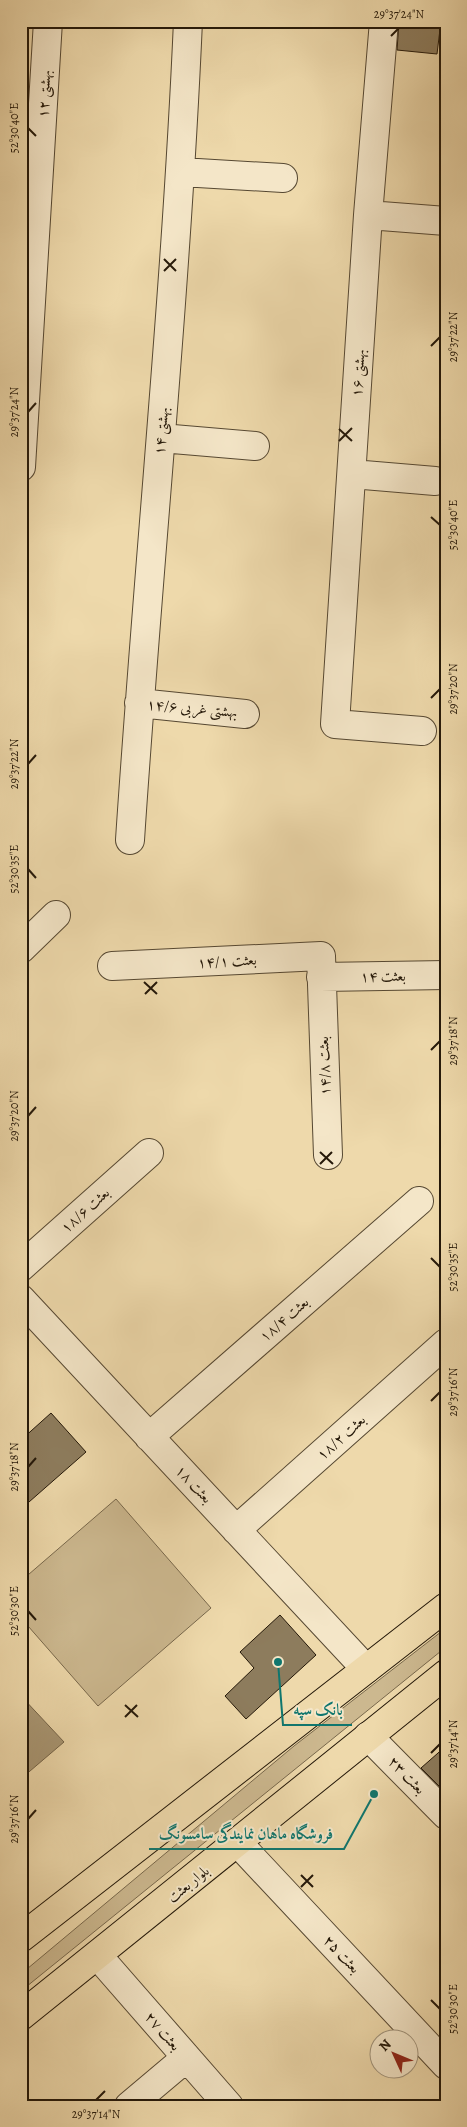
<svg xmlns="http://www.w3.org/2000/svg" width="467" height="2127" viewBox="0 0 467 2127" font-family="Alegreya,Amiri,serif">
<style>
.green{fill:#ccb88f;stroke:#78684c}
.water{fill:#a99774;stroke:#746449}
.building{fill:#8d7c5d;stroke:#241809}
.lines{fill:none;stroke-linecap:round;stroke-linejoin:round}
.minor-casing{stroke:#564832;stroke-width:30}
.major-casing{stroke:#241809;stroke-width:30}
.minor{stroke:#f4e6c8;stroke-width:28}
.major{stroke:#eed9ab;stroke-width:28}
.ticks{fill:none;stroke:#241809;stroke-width:2}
.labels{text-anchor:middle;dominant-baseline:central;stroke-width:4;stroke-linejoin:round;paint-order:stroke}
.street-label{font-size:15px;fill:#241809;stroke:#f4e6c8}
.leader{fill:none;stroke:#0f766e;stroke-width:2}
.callout-dot{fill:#0f766e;stroke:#f4e6c8;stroke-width:2}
.callout-label{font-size:16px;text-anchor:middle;font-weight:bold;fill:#0f766e;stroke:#f4e6c8;stroke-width:4;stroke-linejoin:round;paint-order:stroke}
.neatline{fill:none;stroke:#241809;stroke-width:2}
.ticks-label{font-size:12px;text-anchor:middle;fill:#241809}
</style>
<rect width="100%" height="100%" fill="#eed9ab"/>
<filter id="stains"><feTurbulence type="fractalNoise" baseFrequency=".004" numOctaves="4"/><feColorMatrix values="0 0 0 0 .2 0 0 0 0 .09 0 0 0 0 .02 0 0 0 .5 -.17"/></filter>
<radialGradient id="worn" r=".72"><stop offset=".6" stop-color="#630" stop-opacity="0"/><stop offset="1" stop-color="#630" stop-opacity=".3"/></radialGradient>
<path class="green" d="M116 1499 211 1608 98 1706 21 1618V1581Z
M446 1628V1647L21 1991V1974L294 1746Z"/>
<path class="water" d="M21 1696 64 1742 23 1777 21 1775Z"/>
<path class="building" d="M399 21H441L437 54 397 50Z
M51 1413 86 1452 21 1509V1440Z
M280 1615 316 1655 246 1719 225 1696 254 1668 240 1652Z
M446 1746V1793L421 1768Z"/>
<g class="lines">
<defs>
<path id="minor" d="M384 21 368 215 335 724 422 731
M181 172 283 178
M368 215 446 221
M161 438 255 446
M21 467 48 21
M352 474 435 481
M139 703 245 714
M130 840C148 567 176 295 188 21
M21 949 56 915
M112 966 321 956 328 1155
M321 977 446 975
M21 1267 149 1153
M21 1299 366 1669
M149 1437 419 1201
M236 1530 446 1343
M368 1736 446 1815
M238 1843 446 2065
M98 1956 229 2106
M129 2106 186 2058"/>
<path id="major" d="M21 1938 446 1607
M21 2016 446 1674"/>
</defs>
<use href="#minor" class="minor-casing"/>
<use href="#major" class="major-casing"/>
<use href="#minor" class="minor"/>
<use href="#major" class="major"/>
</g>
<path class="ticks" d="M391 36 399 28M28 128 36 136M164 259 176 271M164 271 176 259M431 346 440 337M28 412 36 403M339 429 352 441M339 441 352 428M431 517 440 525M431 698 440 689M28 764 36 755M28 869 36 878M144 982 157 994M145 994 157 982M431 1050 440 1041M28 1116 36 1107M320 1152 333 1164M320 1164 332 1152M431 1258 440 1267M431 1401 440 1392M28 1467 36 1458M28 1611 36 1620M125 1705 138 1717M125 1717 137 1705M431 1753 440 1744M28 1819 36 1810M301 1875 313 1887M301 1887 313 1875M431 2000 440 2009M96 2100 105 2091"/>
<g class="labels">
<g class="street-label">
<text transform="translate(44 94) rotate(-87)">۱۲ بهشتی</text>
<text transform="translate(358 373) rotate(-86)">۱۶ بهشتی</text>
<text transform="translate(161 431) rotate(-85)">۱۴ بهشتی</text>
<text transform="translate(192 708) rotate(5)">۱۴/۶ بهشتی غربی</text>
<text transform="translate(227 961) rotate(-3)">۱۴/۱ بعثت</text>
<text transform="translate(383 976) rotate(-1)">بعثت ۱۴</text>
<text transform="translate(324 1066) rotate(-92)">۱۴/۸ بعثت</text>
<text transform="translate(85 1210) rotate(-42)">۱۸/۶ بعثت</text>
<text transform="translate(284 1319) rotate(-41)">۱۸/۴ بعثت</text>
<text transform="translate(341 1437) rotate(-42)">۱۸/۲ بعثت</text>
<text transform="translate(194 1484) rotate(47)">بعثت ۱۸</text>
<text transform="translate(407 1775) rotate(46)">۲۳ بعثت</text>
<text transform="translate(188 1884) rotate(-39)">بلوار بعثت</text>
<text transform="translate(342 1954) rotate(47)">۲۵ بعثت</text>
<text transform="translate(163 2031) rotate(49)">۲۷ بعثت</text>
</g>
</g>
<path class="leader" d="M278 1662L283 1725H352M374 1794L344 1849H149"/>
<g class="callout-dot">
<circle cx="278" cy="1662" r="5"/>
<circle cx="374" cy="1794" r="5"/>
</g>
<g class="callout-label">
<text x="318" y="1715">بانک سپه</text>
<text x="246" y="1839">فروشگاه ماهان نمایندگی سامسونگ</text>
</g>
<rect width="467" height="2127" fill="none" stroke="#eed9ab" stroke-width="55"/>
<g transform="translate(394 2054) rotate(314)"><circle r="24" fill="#f4e6c8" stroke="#a1947c"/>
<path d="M0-4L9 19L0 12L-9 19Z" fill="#8f2418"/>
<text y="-8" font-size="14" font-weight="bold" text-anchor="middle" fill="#241809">N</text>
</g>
<rect x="28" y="28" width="412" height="2072" class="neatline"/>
<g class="ticks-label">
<text x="399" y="18">29°37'24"N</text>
<text transform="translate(14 128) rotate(-90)" y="4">52°30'40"E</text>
<text transform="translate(453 337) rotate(-90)" y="4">29°37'22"N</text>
<text transform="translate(14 412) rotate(-90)" y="4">29°37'24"N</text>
<text transform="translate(453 525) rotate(-90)" y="4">52°30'40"E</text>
<text transform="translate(453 689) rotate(-90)" y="4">29°37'20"N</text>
<text transform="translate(14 764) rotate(-90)" y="4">29°37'22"N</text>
<text transform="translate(14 869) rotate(-90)" y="4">52°30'35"E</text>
<text transform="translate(453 1041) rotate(-90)" y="4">29°37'18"N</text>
<text transform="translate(14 1116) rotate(-90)" y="4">29°37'20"N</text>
<text transform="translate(453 1267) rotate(-90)" y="4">52°30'35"E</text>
<text transform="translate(453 1392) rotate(-90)" y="4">29°37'16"N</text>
<text transform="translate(14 1467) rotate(-90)" y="4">29°37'18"N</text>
<text transform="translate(14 1611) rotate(-90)" y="4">52°30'30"E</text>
<text transform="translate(453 1744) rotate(-90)" y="4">29°37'14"N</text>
<text transform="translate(14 1819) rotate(-90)" y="4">29°37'16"N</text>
<text transform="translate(453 2009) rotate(-90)" y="4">52°30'30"E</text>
<text x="96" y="2118">29°37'14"N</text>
</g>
<rect width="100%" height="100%" filter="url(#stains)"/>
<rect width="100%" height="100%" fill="url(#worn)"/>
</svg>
